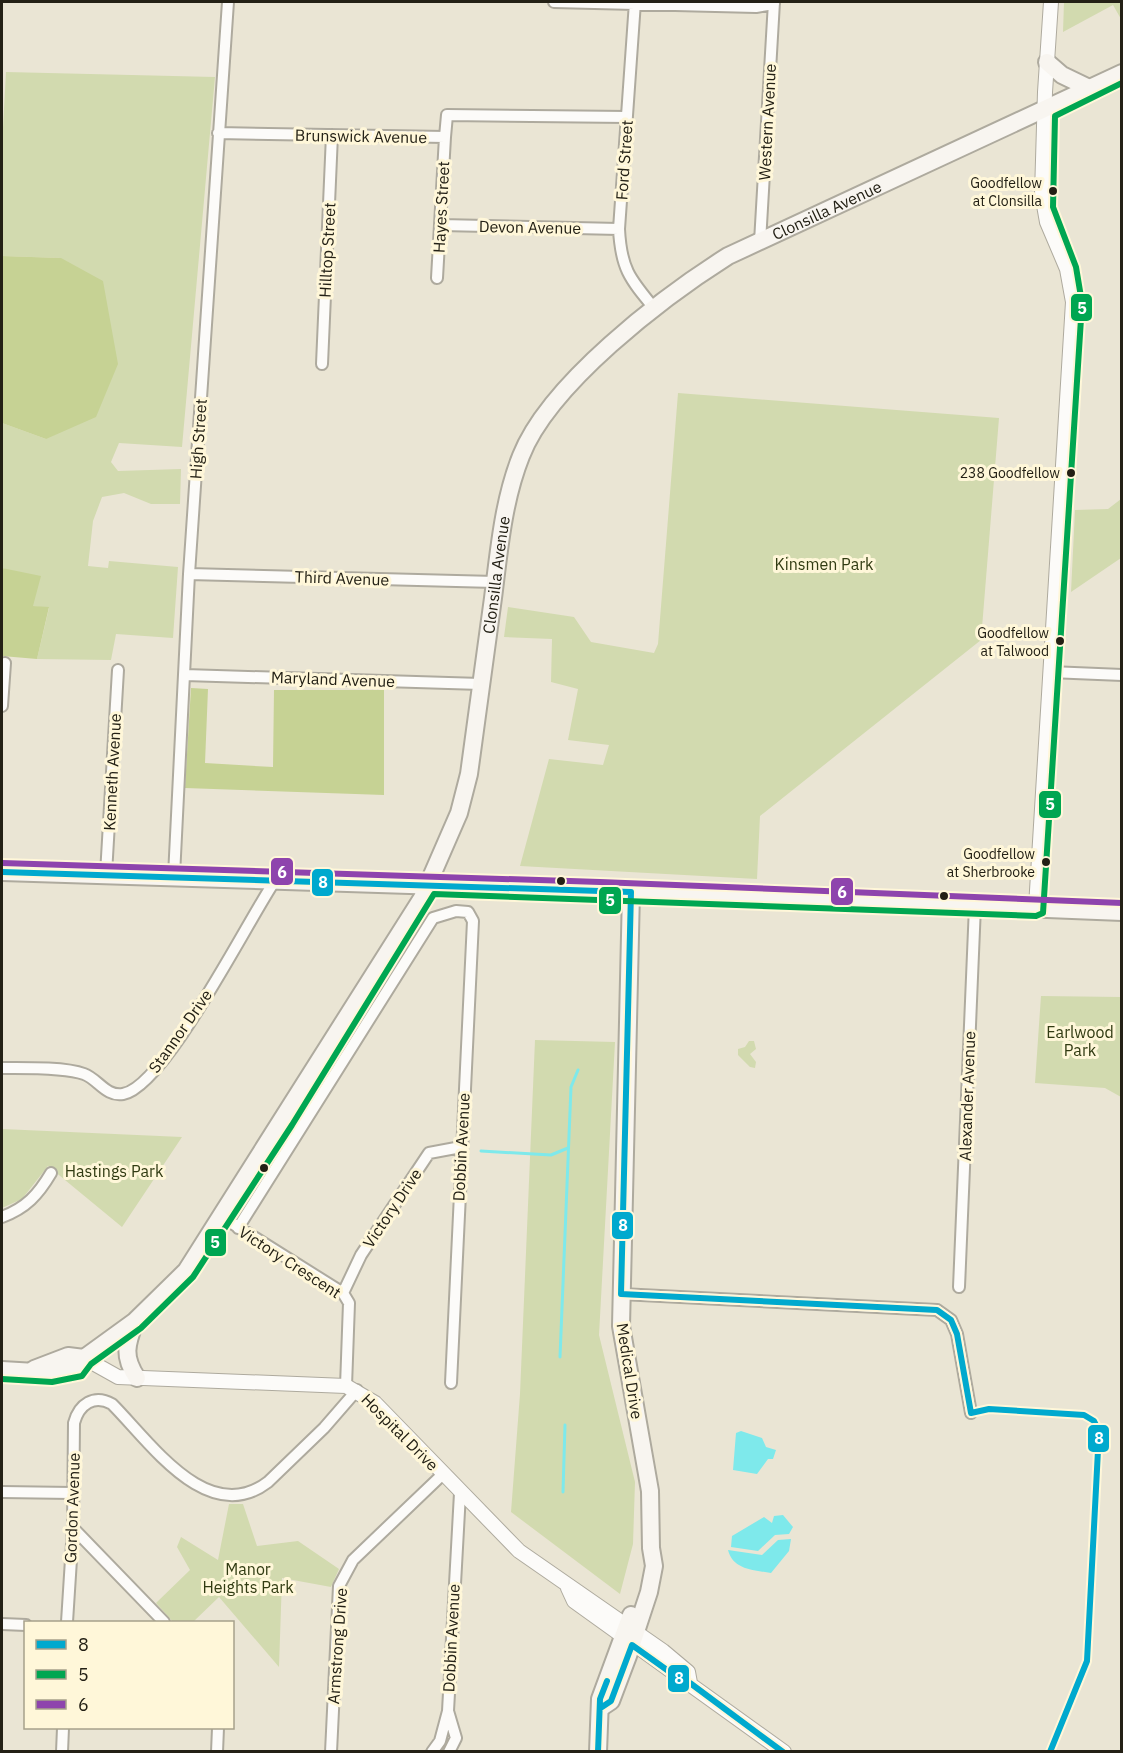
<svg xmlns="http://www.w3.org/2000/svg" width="1123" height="1753" viewBox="0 0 1123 1753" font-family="'IBM Plex Sans',sans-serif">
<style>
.green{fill:#d2daaf}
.forest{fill:#c6d294}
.water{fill:#7ee9eb}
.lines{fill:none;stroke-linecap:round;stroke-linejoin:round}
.stream{stroke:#7ee9eb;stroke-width:3}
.minor-casing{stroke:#aeaa9e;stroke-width:14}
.tertiary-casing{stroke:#aeaa9e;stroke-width:16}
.secondary-casing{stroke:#aeaa9e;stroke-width:20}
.minor{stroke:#fcfbf9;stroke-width:10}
.tertiary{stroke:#fcfbf9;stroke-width:14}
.secondary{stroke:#f8f5f0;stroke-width:16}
.bus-1-casing{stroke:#fff7d9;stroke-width:10}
.bus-2-casing{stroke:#fff7d9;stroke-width:10}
.bus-3-casing{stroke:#fff7d9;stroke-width:10}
.bus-1{stroke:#00a9ce;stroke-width:6}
.bus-2{stroke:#00a651;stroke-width:6}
.bus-3{stroke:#8e44ad;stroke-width:6}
.bus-dot{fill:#232015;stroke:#fff7d9;stroke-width:2}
.labels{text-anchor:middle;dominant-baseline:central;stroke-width:6;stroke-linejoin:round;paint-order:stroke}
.bus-label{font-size:14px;fill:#232015;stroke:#fff7d9;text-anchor:end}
.street-label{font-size:16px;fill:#232015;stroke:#fff7d9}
.park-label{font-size:16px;fill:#313b12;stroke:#fff7d9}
.line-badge{stroke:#fff7d9;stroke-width:2}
.badge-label{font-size:16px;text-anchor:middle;font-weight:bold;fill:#fff}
</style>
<rect width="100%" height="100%" fill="#eae5d4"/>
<path class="green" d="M1064 2H1121V19L1113 5 1063 32Z
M6 72 215 77 182 447 119 443 111 462 118 471 181 469 180 504H151L124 493 102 497 93 521 88 566 108 568 109 561 178 567 173 638 116 634 111 660 37 659 49 608 32 606 11 571 2 568V423L46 439 61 258 2 256V146Z
M678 393 999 418 981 640 760 816 757 879 520 866 549 759 603 765 609 745 568 740 578 689 551 682 552 639 504 637 508 607 574 617 591 642 654 653 658 644Z
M1121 499V558L1071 592 1075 510 1108 509Z
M1041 996 1121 997V1097L1105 1088 1035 1083Z
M535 1040 615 1042 599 1335 635 1482 633 1544 620 1594 511 1512 520 1394Z
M749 1041H754L756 1049 750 1054 756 1062 755 1068 750 1067 738 1055V1049L745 1047Z
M2 1129 182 1137 122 1227 48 1166 22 1199 2 1208Z
M229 1504H243L257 1546 298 1541 339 1569 331 1587 282 1578 279 1667 219 1597 193 1622H173L156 1603 190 1570 177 1547 181 1537 218 1560Z"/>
<path class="forest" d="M2 256 61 258 103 281 118 364 96 417 46 439 2 423Z
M2 568 41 576 33 606 49 607 37 659 2 656Z
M191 688 208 689 205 763 273 767 274 690H384V795L185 788Z"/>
<path class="water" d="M741 1431 762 1438 766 1447 776 1450 773 1459H768L757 1474 733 1470 736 1433Z
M783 1515 793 1527 789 1534 775 1535 758 1551 731 1547 732 1536 764 1517 772 1523 774 1516Z
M791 1539 789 1551 771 1573C754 1570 733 1570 728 1550L762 1555 778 1540Z"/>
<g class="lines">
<path class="stream" d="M481 1151 551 1155 568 1148
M560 1357 571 1087 578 1070
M563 1492 565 1425"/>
<defs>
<path id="minor" d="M554 2 756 7 774 4
M635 2 619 229C621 268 629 278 654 308
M218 133 445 137 447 115 627 117
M441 225 619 229
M760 242 774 2
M437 278 445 137
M322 364 332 135
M189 574 495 582
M1050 672 1122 675
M185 675 481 684
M2 706 5 663
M106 874 118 670
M174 876 189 574 228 2
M2 1068C23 1068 65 1067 84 1074 98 1079 106 1097 123 1094 165 1087 249 918 276 879
M2 1217C26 1208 38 1195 51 1173
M222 1217 343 1293 349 1303 346 1386
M238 1228 433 918 456 911 468 912 473 921 451 1383
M959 1287 975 906
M343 1293 361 1255 429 1153 461 1147
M621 1294 937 1310 951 1320 957 1334 971 1413
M2 1492 72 1493
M73 1528 164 1622
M67 1622 73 1528 74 1423C79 1404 94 1394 112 1404 150 1442 208 1528 268 1482L324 1428 357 1390
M2 1624 26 1625
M448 1711 456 1738 449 1752
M62 1752 63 1728
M217 1752 218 1728
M331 1752 339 1586 353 1560 443 1474
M432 1752 440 1741 448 1711 460 1493"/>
<path id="tertiary" d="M1036 907 1073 302 1067 269 1047 222 1042 194 1045 92 1051 2
M84 1358 118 1377 346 1386 375 1403 519 1551 663 1651 688 1672 690 1683
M568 1588 574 1601 784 1752"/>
<g id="secondary">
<path d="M1047 62 1062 75 1089 88"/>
<path d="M2 872 600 891 1122 912"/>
<path d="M135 1322C126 1345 123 1357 137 1378"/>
<path d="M34 1369 68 1356 84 1358"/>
<path id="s1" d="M2 1370 52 1373 78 1368 84 1358 135 1321 186 1271 422 898 459 813 469 774C477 716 485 657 493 598 499 551 503 501 521 456 549 384 663 297 728 256L1122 73"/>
<path d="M602 1707 611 1701 628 1656 649 1592 654 1566 651 1548 650 1491 621 1326 631 892"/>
<path d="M598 1752 600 1699 631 1615"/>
</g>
</defs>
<use href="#minor" class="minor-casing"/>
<use href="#tertiary" class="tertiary-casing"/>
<use href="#secondary" class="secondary-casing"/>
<use href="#minor" class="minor"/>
<use href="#tertiary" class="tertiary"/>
<use href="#secondary" class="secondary"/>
<defs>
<path id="bus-1" d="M2 872 631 892 621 1294 937 1310 951 1320 957 1334 971 1413 989 1409 1084 1415 1094 1421 1099 1431 1087 1661 1050 1752
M602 1707 611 1701 632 1645 681 1680 690 1683 783 1752
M598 1752 600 1699 607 1681"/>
<path id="bus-2" d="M2 1379 52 1382 82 1376 91 1364 141 1328 193 1277 292 1125 434 894 1036 916 1043 913 1082 303 1076 267 1053 207 1055 116 1122 83"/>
<path id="bus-3" d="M2 863 600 882 1122 903"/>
</defs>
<use href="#bus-1" class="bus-1-casing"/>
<use href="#bus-2" class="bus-2-casing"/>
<use href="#bus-3" class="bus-3-casing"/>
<use href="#bus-1" class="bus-1"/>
<use href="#bus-2" class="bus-2"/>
<use href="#bus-3" class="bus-3"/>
</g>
<g class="bus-dot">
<circle cx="1053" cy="191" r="5"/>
<circle cx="1071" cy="473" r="5"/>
<circle cx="1060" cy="641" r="5"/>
<circle cx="1046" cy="862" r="5"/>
<circle cx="561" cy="881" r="5"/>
<circle cx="944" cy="896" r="5"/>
<circle cx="264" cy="1168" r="5"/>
</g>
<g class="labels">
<g class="bus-label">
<text x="1042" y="183">Goodfellow<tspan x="1042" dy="18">at Clonsilla</tspan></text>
<text x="1060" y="473">238 Goodfellow</text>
<text x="1049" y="633">Goodfellow<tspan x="1049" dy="18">at Talwood</tspan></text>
<text x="1035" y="854">Goodfellow<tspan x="1035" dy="18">at Sherbrooke</tspan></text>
</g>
<g class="street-label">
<text transform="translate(767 122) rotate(-87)">Western Avenue</text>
<text transform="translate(361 136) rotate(1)">Brunswick Avenue</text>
<text transform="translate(624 160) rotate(-86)">Ford Street</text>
<text transform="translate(441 207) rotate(-87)">Hayes Street</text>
<text stroke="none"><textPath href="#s1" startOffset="1520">Clonsilla Avenue</textPath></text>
<text transform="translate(530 227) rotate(1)">Devon Avenue</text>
<text transform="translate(327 250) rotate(-87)">Hilltop Street</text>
<text transform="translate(198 439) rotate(-86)">High Street</text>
<text stroke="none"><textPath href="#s1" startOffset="998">Clonsilla Avenue</textPath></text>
<text transform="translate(342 578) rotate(2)">Third Avenue</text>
<text transform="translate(333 679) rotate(2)">Maryland Avenue</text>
<text transform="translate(112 772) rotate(-87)">Kenneth Avenue</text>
<text transform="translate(180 1031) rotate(-55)">Stannor Drive</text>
<text transform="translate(967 1096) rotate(-88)">Alexander Avenue</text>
<text transform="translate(461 1147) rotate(-87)">Dobbin Avenue</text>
<text transform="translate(392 1208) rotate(-56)">Victory Drive</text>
<text transform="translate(290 1262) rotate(33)">Victory Crescent</text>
<text transform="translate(630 1371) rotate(81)">Medical Drive</text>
<text transform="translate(400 1432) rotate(45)">Hospital Drive</text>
<text transform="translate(72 1508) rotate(-88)">Gordon Avenue</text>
<text transform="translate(451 1638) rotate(-87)">Dobbin Avenue</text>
<text transform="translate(337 1646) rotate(-86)">Armstrong Drive</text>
</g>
<g class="park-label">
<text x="824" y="564">Kinsmen Park</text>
<text x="1080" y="1032">Earlwood<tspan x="1080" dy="18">Park</tspan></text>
<text x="114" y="1171">Hastings Park</text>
<text x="248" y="1569">Manor<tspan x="248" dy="18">Heights Park</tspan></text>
</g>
</g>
<g class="line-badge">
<rect x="1070" y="293" width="23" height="29" rx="6" fill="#00a651"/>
<rect x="1038" y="790" width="24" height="29" rx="6" fill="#00a651"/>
<rect x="270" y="857" width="24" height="29" rx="6" fill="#8e44ad"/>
<rect x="311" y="868" width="23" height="29" rx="6" fill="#00a9ce"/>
<rect x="830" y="877" width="24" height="29" rx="6" fill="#8e44ad"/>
<rect x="598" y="886" width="24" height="29" rx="6" fill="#00a651"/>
<rect x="611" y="1211" width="23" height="29" rx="6" fill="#00a9ce"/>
<rect x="204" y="1228" width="23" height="29" rx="6" fill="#00a651"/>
<rect x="1087" y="1424" width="23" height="29" rx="6" fill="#00a9ce"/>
<rect x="667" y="1664" width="23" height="29" rx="6" fill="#00a9ce"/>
</g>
<g class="badge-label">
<text x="1082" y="314">5</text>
<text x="1050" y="810">5</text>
<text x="282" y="878">6</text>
<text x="323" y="888">8</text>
<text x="842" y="898">6</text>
<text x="610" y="906">5</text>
<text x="623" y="1231">8</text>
<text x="215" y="1248">5</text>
<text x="1099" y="1444">8</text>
<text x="679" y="1684">8</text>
</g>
<rect width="1123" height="1753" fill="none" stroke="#232015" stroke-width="6"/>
<rect x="24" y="1621" width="210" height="108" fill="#fff7d9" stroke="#a7a18b" stroke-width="1.5"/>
<rect x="36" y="1640" width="30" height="9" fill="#00a9ce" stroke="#a7a18b" stroke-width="1.5"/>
<text x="78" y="1651" font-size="18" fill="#232015">8</text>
<rect x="36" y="1670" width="30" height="9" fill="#00a651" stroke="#a7a18b" stroke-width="1.5"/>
<text x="78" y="1681" font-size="18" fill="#232015">5</text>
<rect x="36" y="1700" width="30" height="9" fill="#8e44ad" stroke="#a7a18b" stroke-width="1.5"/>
<text x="78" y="1711" font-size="18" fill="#232015">6</text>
</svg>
